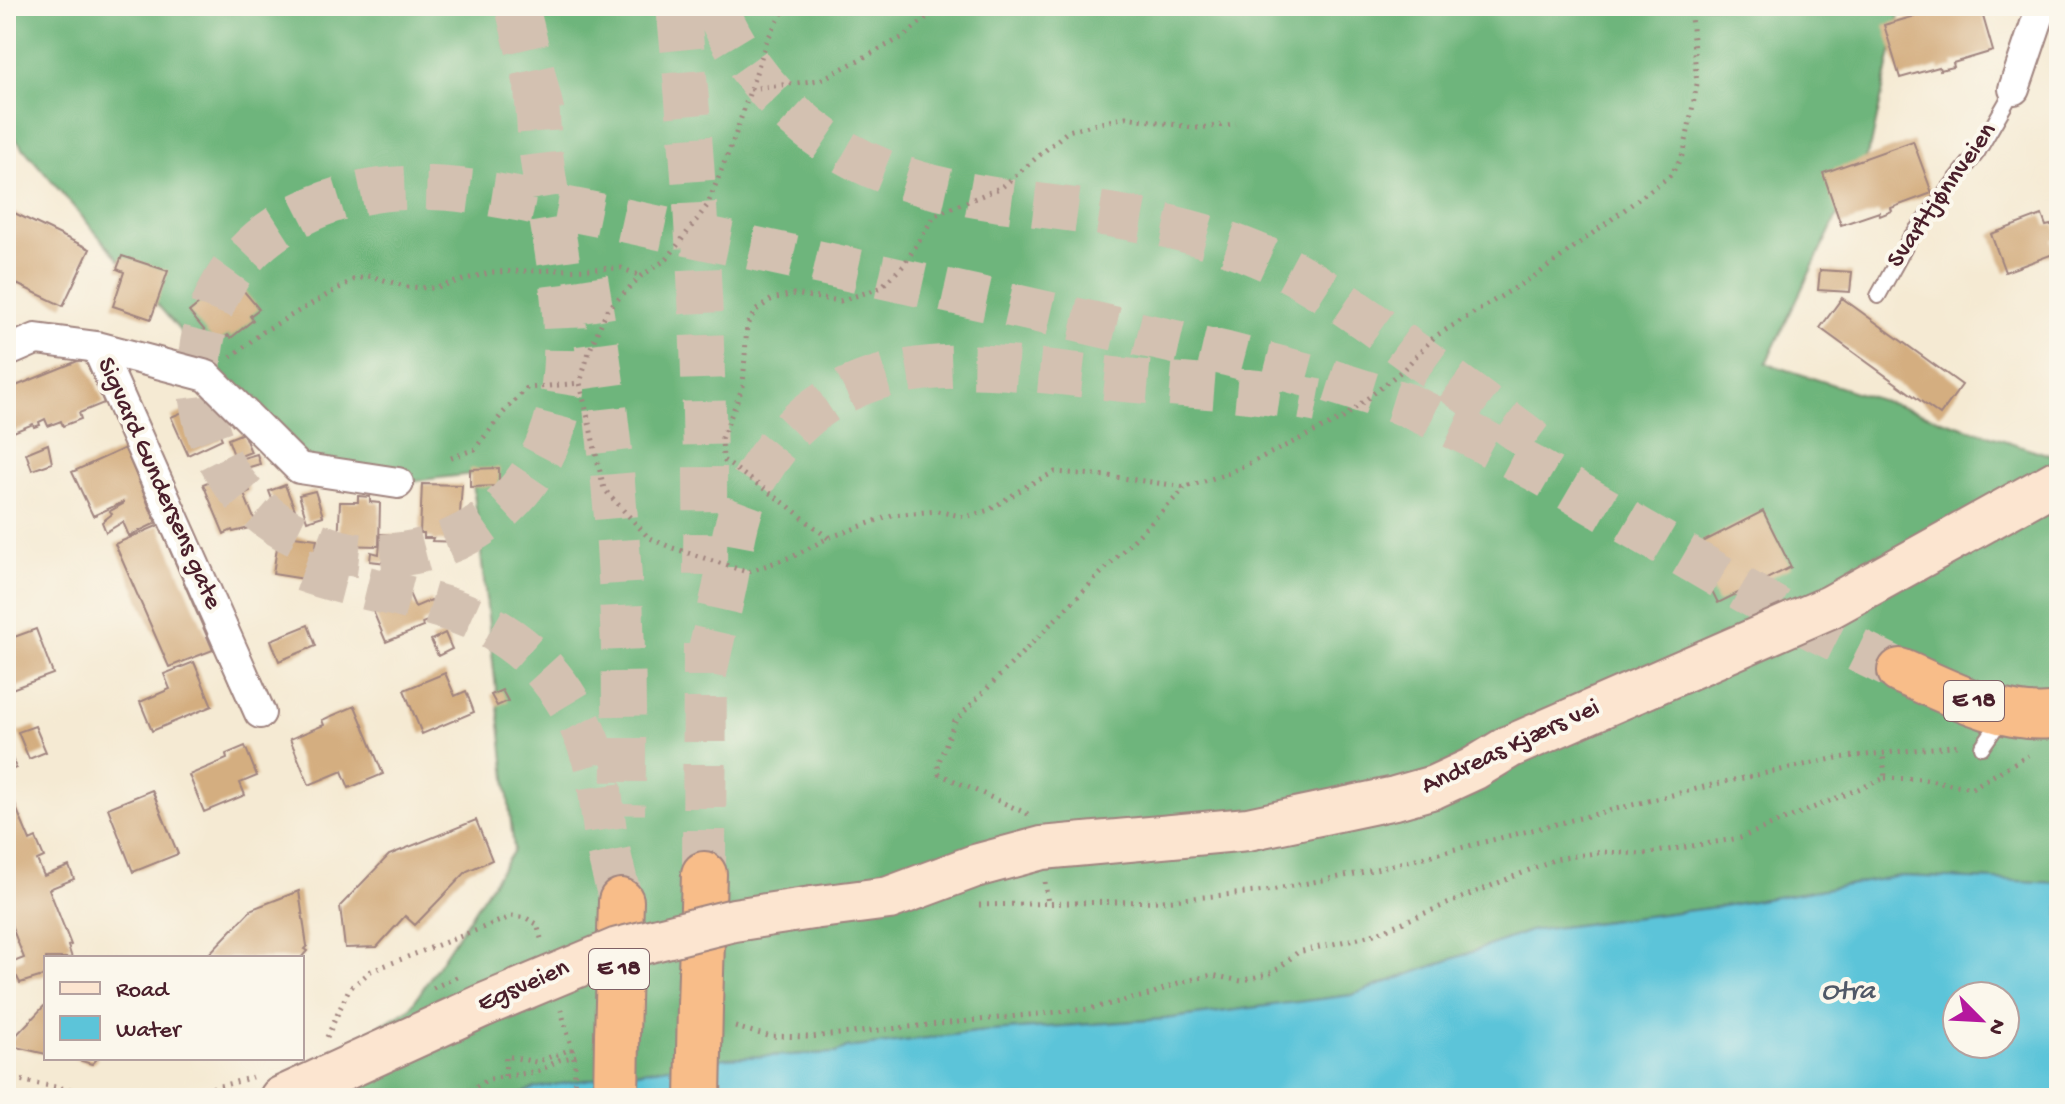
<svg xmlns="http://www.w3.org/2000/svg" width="2065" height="1104" viewBox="0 0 2065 1104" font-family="'Gochi Hand',sans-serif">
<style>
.forest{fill:#6eb57b;stroke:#5c6a53;stroke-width:2}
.water{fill:#5cc4d9;stroke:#537282;stroke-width:2;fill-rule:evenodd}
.building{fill:#d4ae80}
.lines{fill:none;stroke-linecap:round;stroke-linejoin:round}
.highway-tunnel{stroke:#d3c1b1;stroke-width:44;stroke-dasharray:44 22;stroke-linecap:butt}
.lane-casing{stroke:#a0847f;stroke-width:18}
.street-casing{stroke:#a0847f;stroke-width:34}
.secondary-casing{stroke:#a0847f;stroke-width:46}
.highway-casing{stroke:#a0847f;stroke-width:48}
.path{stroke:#a0847f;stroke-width:5;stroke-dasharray:2 6;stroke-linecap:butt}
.lane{stroke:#fff;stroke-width:14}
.street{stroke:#fff;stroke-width:30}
.secondary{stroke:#fce5d0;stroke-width:42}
.highway{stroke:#f8bd89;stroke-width:44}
.secondary-bridge-casing{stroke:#a0847f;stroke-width:46;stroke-linecap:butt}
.highway-bridge-casing{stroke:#a0847f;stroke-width:48;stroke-linecap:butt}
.path-bridge{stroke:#a0847f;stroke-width:5;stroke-dasharray:2 6;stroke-linecap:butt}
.secondary-bridge{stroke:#fce5d0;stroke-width:42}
.highway-bridge{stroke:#f8bd89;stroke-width:44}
.labels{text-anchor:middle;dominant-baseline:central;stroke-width:8;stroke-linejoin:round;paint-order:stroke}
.shield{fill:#fbf7ec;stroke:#7f6065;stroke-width:2}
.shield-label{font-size:24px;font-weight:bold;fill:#4a1f2b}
.street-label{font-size:26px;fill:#4a1f2b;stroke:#fbf7ec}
.water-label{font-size:28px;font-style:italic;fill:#505968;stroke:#fbf7ec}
</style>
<rect width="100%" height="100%" fill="#fbf7ec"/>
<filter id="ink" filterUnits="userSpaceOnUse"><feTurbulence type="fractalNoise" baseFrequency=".0125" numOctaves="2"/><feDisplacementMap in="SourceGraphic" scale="16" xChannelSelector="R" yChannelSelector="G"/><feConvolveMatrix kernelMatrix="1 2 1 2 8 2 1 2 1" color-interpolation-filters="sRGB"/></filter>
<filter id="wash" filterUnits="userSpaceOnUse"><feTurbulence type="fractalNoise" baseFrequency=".006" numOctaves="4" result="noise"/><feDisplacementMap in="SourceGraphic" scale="32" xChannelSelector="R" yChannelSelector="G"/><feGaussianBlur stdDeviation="1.8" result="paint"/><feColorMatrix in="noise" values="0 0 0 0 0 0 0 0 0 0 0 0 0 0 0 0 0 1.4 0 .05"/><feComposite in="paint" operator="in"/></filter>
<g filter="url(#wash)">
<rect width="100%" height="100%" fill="#f5ead3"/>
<path class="forest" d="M6 6H1901L1871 146 1766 363 2059 458V643L2054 651 2059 653V883L1901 876 1717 907 1530 931 1352 995 1165 1019 977 1032 847 1048 836 1053 726 1058 535 1088 512 1098H256L410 1008 514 850 472 474 406 482 325 478 211 367 6 128Z"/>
<path class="water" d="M1901 876 2059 883V1098H512L535 1088 726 1058 836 1053 847 1048 977 1032 1165 1019 1352 995 1530 931 1717 907ZM1957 996H2005V1044H1957Z"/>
<g id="blocks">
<path class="building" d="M1950 6H1980L1993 51 1953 63 1954 67 1940 70 1939 67 1900 78 1884 25Z
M1913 141 1932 193 1891 208 1892 211 1880 216 1879 212 1841 225 1823 173Z
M6 209 90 249 63 306 6 279Z
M2042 215 2046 226 2055 224 2059 238 2052 240 2056 253 2005 272 1991 234Z
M122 256 168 271 151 319 113 306 124 272 117 269Z
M1820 270 1852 272 1850 292 1818 290Z
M232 277 259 309 250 316 253 320 231 338 228 335 216 344 189 312Z
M1842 298 1962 385 1940 415 1820 328Z
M85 358 104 403 79 413 81 419 63 426 61 421 48 426 45 419 39 422 40 425 34 427 33 424 6 435V390Z
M206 402 213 419 218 417 221 423 216 425 222 439 188 455 171 417Z
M243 433 251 452 235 458 228 439Z
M48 444 52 463 32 470 26 453Z
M125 448 156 523 129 536 123 522 106 532 102 522 112 514 110 511 123 504V502L93 516 72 472Z
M257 454 260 464 239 470 236 460Z
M499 468V486L470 487V469Z
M234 471 237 478 244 475 250 491 244 494 257 526 233 532 232 530 224 534 203 484Z
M422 484 462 485 458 542 432 541 433 538H424V533H420Z
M285 485 296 512 279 518 269 491Z
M315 491 323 516 307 521 299 495Z
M358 496 370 497V502L380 503 379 546 338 545 340 502H358Z
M1763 511 1791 567 1718 603 1691 548Z
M159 525 213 650 169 667 115 544Z
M279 534 317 539 311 580 273 574Z
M381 534 406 536 404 565 370 561 371 552 379 554Z
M397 578 400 586 405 584 415 607 431 600 437 617 422 623 423 627 386 642 368 599 383 593 379 585Z
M308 625 316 646 279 661 271 640Z
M36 629 53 674 6 691V640Z
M445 633 452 649 438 656 431 640Z
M194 662 212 706 152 731 140 702 170 689 164 674Z
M445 673 455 696 466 691 474 712 422 734 404 690Z
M502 690 508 701 497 706 491 695Z
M355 706 383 774 349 788 342 771 309 785 290 739 324 725 322 720Z
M35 726 46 752 29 759 18 732Z
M6 744 16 768 6 772 12 784 7 786 30 841 36 838 44 857 37 860 44 876 69 866 74 879 49 889 71 945 68 946 72 958H46V975L20 983 17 977 6 982V965L24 958 6 912Z
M245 746 257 776 240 783 245 795 204 812 189 775 227 759 226 754Z
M152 790 178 854 133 872 108 808Z
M476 820 492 860 467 871 415 925 405 916 377 947 345 948 340 906 389 855Z
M299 891 307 946 304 949 307 951 301 958H205L252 909Z
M46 1004V1054L7 1045Z
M72 1058H98L92 1064Z"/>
</g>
</g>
<g filter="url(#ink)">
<use href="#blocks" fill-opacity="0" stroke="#a0847f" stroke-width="2"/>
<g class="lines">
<path class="highway-tunnel" d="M517 6 543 114
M678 6C698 195 707 385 705 575
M716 6C731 44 755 77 783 105 875 197 989 196 1109 215 1160 223 1212 235 1260 256 1308 277 1351 308 1394 339 1441 373 1488 408 1535 443
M536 88C538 114 539 142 543 168 560 283 600 421 499 511 462 543 416 557 368 556 345 555 322 547 301 537 201 492 169 362 231 272 261 230 307 206 357 194 420 180 484 192 547 205 603 215 659 228 715 240 886 277 1057 315 1227 354L1327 380 1407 405 1473 436 1537 470 1790 617 1900 671
M586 278C617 455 628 635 623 814
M303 570C351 587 402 594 451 610 524 634 573 689 595 763 600 782 601 803 604 823 607 850 614 875 621 901
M705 674C711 644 719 614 725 585 733 546 735 509 757 475 844 333 984 366 1124 380 1188 386 1254 389 1318 401
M704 874 705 644"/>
<defs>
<path id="lane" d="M1878 296 1910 238 1977 153 2014 89
M1982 747 2003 717"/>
<path id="street" d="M2014 89 2042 6
M97 347 260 713
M6 352 36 339 97 347 207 376 299 468 398 483"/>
<path id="secondary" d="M812 908 889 898 975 866 1042 848 1248 829 1395 798 1434 787 1473 769 1509 747 1830 607 2059 480
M281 1098 484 1005"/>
<path id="highway" d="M1900 671C1947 691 2000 721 2051 716
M700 1006 704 874
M617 1036 621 901"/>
</defs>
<use href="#lane" class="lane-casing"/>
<use href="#street" class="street-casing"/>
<use href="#secondary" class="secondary-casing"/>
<use href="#highway" class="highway-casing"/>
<path class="path" d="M786 6 767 40 735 136 707 206 667 259 641 276 607 310 589 352 580 383 604 489 648 537 670 547 747 572 794 556 828 538 892 515 937 511 965 517 989 510 1030 484 1055 472 1108 476 1186 487 1229 473 1343 418 1404 369 1434 337 1538 274 1671 175 1684 152 1697 84 1690 6
M750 89 820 80 903 37 940 6
M231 357 264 331 353 280 370 276 408 287 433 288 492 272 621 268 641 276
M451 458 475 449 502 414 527 388 580 383
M828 538 787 505 723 460 722 438 743 386 747 325 755 311 772 299 793 294 840 301 880 288 904 265 935 215 1002 187 1068 131 1126 117 1196 128 1236 124
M1885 778 1924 779 1972 788 2028 755
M1028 814 939 774 938 764 955 721 1185 488
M1045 882 1048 904
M979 905 1162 901 1266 891 1360 873 1724 782 1837 758 1961 745
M735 1027 768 1036 810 1037 1088 1009 1149 995 1178 983 1212 975 1241 981 1274 972 1298 952 1372 935 1556 859 1602 852 1644 854 1740 838 1885 778 1883 753
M327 1037 349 989 371 971 513 916 526 918 537 924 542 942
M505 1076 506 1056 536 1062 572 1049 561 1010
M6 1077C88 1096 171 1104 252 1077
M455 1098 490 1079 539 1071 559 1060 581 1055"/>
<use href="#lane" class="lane"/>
<use href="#street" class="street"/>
<use href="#secondary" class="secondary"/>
<use href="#highway" class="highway"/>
<defs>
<path id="secondary-bridge" d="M484 1005 618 949 734 920 812 908"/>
<path id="highway-bridge" d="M616 1098 617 1036
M698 1098 700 1006"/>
</defs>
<use href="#secondary-bridge" class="secondary-bridge-casing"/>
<use href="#highway-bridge" class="highway-bridge-casing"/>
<path class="path-bridge" d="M433 988 461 975
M572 1049 575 1063 574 1098"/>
<use href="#secondary-bridge" class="secondary-bridge"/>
<use href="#highway-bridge" class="highway-bridge"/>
</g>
</g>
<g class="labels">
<g class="shield">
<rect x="1944" y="681" width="60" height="40" rx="6"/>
<rect x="589" y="949" width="60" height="40" rx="6"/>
</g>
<g class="shield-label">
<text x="1974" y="701">E 18</text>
<text x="619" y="969">E 18</text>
</g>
<g class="street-label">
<text transform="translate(1943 196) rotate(-55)">Svarttjønnveien</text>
<text transform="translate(158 484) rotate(66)">Sigvard Gundersens gate</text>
<text transform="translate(1511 748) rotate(-25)">Andreas Kjærs vei</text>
<text transform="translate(524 987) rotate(-24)">Egsveien</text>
</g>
<g class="water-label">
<text x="1848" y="992">Otra</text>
</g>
</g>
<rect width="2065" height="1104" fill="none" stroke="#fbf7ec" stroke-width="32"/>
<rect x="44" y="956" width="260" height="104" fill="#fbf7ec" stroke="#b4a19f" stroke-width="2"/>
<rect x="60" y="982" width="40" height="12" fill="#fce5d0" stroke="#b4a19f" stroke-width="2"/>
<text x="116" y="996" font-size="24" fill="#4a1f2b">Road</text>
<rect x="60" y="1016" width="40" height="24" fill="#5cc4d9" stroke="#b4a19f" stroke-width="2"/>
<text x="116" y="1036" font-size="24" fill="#4a1f2b">Water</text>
<g transform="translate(1981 1020) rotate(114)"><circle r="38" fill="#fbf7ec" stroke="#b4a19f" stroke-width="2"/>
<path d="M0-6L14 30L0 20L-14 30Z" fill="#b5179e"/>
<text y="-12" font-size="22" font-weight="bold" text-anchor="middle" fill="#4a1f2b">N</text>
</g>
</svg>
